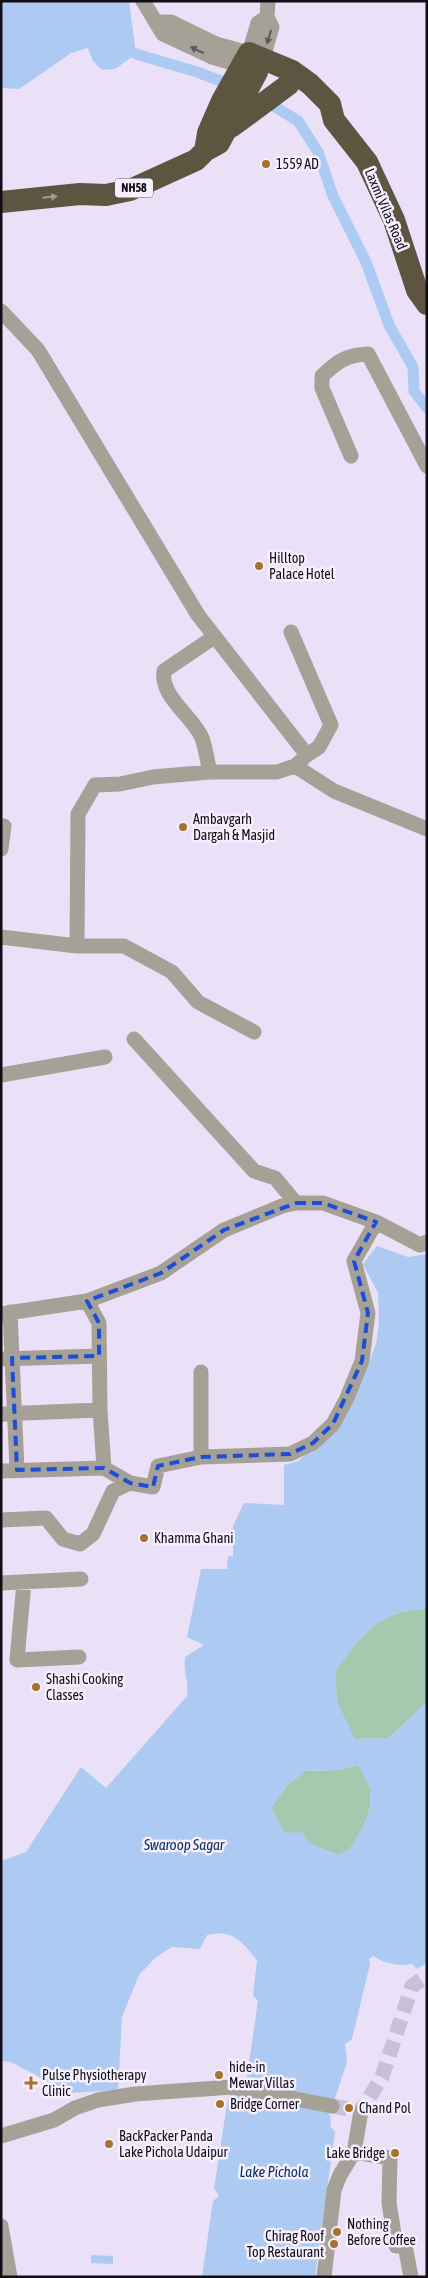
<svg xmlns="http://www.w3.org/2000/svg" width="428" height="2278" viewBox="0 0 428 2278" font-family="'Asap Condensed',sans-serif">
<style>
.green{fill:#a4c9ae}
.water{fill:#adcaf2;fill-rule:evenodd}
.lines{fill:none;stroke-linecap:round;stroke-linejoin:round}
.canal{stroke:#adcaf2;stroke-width:11}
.minor-tunnel{stroke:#cac0d6;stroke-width:15;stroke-dasharray:15 8;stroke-linecap:butt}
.minor{stroke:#a5a197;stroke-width:15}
.highway{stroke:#5d5540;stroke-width:22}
.oneway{fill:#5c5856}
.oneway2{fill:#a19a96}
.marked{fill:none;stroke:#1d4ed8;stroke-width:4;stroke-dasharray:10 6;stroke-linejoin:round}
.poi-dot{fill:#a9702e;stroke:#f5effe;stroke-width:2}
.labels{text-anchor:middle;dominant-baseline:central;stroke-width:5;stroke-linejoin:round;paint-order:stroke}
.shield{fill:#f5effe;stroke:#56525c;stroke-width:1}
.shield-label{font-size:12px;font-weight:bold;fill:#120e16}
.poi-label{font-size:14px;fill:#120e16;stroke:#f5effe;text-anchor:start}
.street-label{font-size:14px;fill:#120e16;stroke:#f5effe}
.water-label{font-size:15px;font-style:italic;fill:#082d5c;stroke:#f5effe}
</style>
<rect width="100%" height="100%" fill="#eae0f8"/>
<path class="green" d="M427 1609V1702L389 1738 354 1739 337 1702 335 1671C364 1634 375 1611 427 1609Z
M358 1765C362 1772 369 1782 370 1790 374 1813 360 1833 349 1850L337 1855 285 1833 271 1808 287 1785 305 1771 338 1770Z"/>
<path class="water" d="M1 1H129L136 54 115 69 102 70 93 61 88 48 71 53 19 89 1 88Z
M377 1246 408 1257 427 1254V1609C375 1611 364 1634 335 1672L337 1702 355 1739 389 1738 427 1702V1963L417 1969 412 1964C399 1967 384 1963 373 1956L369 1959 370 1964 352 2039 345 2044 347 2062 334 2101 246 2083 258 2001 253 1995 257 1960C241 1941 233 1929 207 1935L200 1949 172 1947 156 1957 139 1975 122 2017 118 2090 69 2093 11 2062 1 2061V1861L26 1852 81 1767 106 1788 187 1696C189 1680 183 1673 185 1657L204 1645 187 1637 201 1569H227L228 1556H233V1526L244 1503 284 1505V1465L299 1461 340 1417 368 1366 376 1344 379 1323 378 1293 363 1264ZM358 1765C362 1773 369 1782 370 1791 374 1813 360 1832 349 1850L336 1855 308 1842 302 1832 285 1833 271 1808 287 1785 305 1771 338 1770Z
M231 2092 328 2111 331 2120 330 2126 335 2132 315 2277H202L213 2201 219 2196 214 2188 228 2098Z
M91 2255 113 2256V2264L91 2263Z"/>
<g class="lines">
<path class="canal" d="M136 54 197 72 234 86
M264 100 298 121 318 152 333 196 366 262 389 325 413 367 414 391 427 408"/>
<path class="minor-tunnel" d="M332 2106 361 2111 382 2077 412 1986 421 1980 427 1979"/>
<path class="minor" d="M143 1 163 34 212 57 243 66
M157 22H171L216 44 249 53 258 23 267 17
M263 58 272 27 267 17 268 1
M1 311 38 350 198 615 307 755 319 747 331 725 291 632
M351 456 322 388V376C338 361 346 355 368 354L427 466
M302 760 295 766 334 791 427 829
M210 772C207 761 206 749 202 738 193 716 160 697 164 671L214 637
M1 849 4 826
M1 937 77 946H124L172 972 198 1002 254 1032
M77 946 78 814 95 785 120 784 153 777 210 772H277L295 766
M134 1039 254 1171 275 1178 296 1203
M1 1075 105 1057
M10 1312 17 1470
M1 1314 87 1301 161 1273 224 1230 282 1206 296 1203H323L376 1222 420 1245 427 1242
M1 1359 99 1356
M201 1372V1457
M1 1414 100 1410
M104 1468 130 1483 153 1487 158 1466 201 1457 290 1454 313 1443 333 1424 346 1400 362 1361 368 1313 354 1261 376 1222
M1 1471 104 1468 100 1410 99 1323 87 1301
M1 1520 46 1518 63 1539 80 1544 93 1534 113 1491 130 1483
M24 1582 17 1660 79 1657
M1 1583 81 1579
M1 2136 54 2120 75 2108 98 2100 135 2094 232 2087 332 2106
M354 2152 390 2158 389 2203 396 2246H405L411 2277
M1 2226 10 2277
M324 2277 334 2190 340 2175 354 2152 361 2111"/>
<path class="highway" d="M231 127 288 85
M208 149 219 143 257 72
M1 202 80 194 106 195 130 190 196 160 205 151 208 133 222 101 249 53 292 71 310 84 330 104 334 120 367 162 394 220 417 290 427 304"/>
</g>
<defs><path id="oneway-solid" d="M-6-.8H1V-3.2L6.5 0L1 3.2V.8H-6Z" transform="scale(1.25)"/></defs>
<g class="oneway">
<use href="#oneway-solid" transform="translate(269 37) rotate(107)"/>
<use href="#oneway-solid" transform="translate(197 50) rotate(-155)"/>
</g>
<use class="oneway2" href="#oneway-solid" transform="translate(50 197) rotate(-6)"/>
<path class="marked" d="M296 1203H323L376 1222 354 1261 368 1313 362 1361 333 1424 313 1443 290 1454 201 1457 158 1466 153 1487 130 1483 104 1468 17 1470 12 1358 99 1356V1323L87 1301 161 1273 224 1230Z"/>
<g class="poi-dot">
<circle cx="266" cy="164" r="5"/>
<circle cx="259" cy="566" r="5"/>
<circle cx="183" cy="827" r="5"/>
<circle cx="144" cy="1538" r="5"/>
<circle cx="36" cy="1687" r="5"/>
<circle cx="219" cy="2075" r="5"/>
<path d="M28.5 2075.5h5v5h5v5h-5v5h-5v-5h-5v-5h5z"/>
<circle cx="220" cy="2104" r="5"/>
<circle cx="349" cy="2108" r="5"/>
<circle cx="109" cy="2144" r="5"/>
<circle cx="395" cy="2153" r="5"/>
<circle cx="337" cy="2232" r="5"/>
<circle cx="334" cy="2244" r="5"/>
</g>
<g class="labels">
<rect class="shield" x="115" y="178.5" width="38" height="19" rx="4"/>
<g class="shield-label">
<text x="134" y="188">NH58</text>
</g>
<g class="poi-label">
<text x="276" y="164">1559 AD</text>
<text x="269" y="558">Hilltop<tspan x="269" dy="16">Palace Hotel</tspan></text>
<text x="193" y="819">Ambavgarh<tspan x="193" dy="16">Dargah &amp; Masjid</tspan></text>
<text x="154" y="1538">Khamma Ghani</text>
<text x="46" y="1679">Shashi Cooking<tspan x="46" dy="16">Classes</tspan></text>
<text x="229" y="2067">hide-in<tspan x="229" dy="16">Mewar Villas</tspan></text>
<text x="42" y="2075">Pulse Physiotherapy<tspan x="42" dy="16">Clinic</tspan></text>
<text x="230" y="2104">Bridge Corner</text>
<text x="359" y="2108">Chand Pol</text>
<text x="119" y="2136">BackPacker Panda<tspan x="119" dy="16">Lake Pichola Udaipur</tspan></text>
<text x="385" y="2153" text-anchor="end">Lake Bridge</text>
<text x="347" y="2224">Nothing<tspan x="347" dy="16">Before Coffee</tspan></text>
<text x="324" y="2236" text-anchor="end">Chirag Roof<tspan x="324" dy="16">Top Restaurant</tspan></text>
</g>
<g class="street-label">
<text transform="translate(386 209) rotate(67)">Laxmi Vilas Road</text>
</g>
<g class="water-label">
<text x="184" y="1844">Swaroop Sagar</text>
<text x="274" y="2171">Lake Pichola</text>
</g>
</g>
<rect width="428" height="2278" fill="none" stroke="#120e16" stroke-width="5"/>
</svg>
